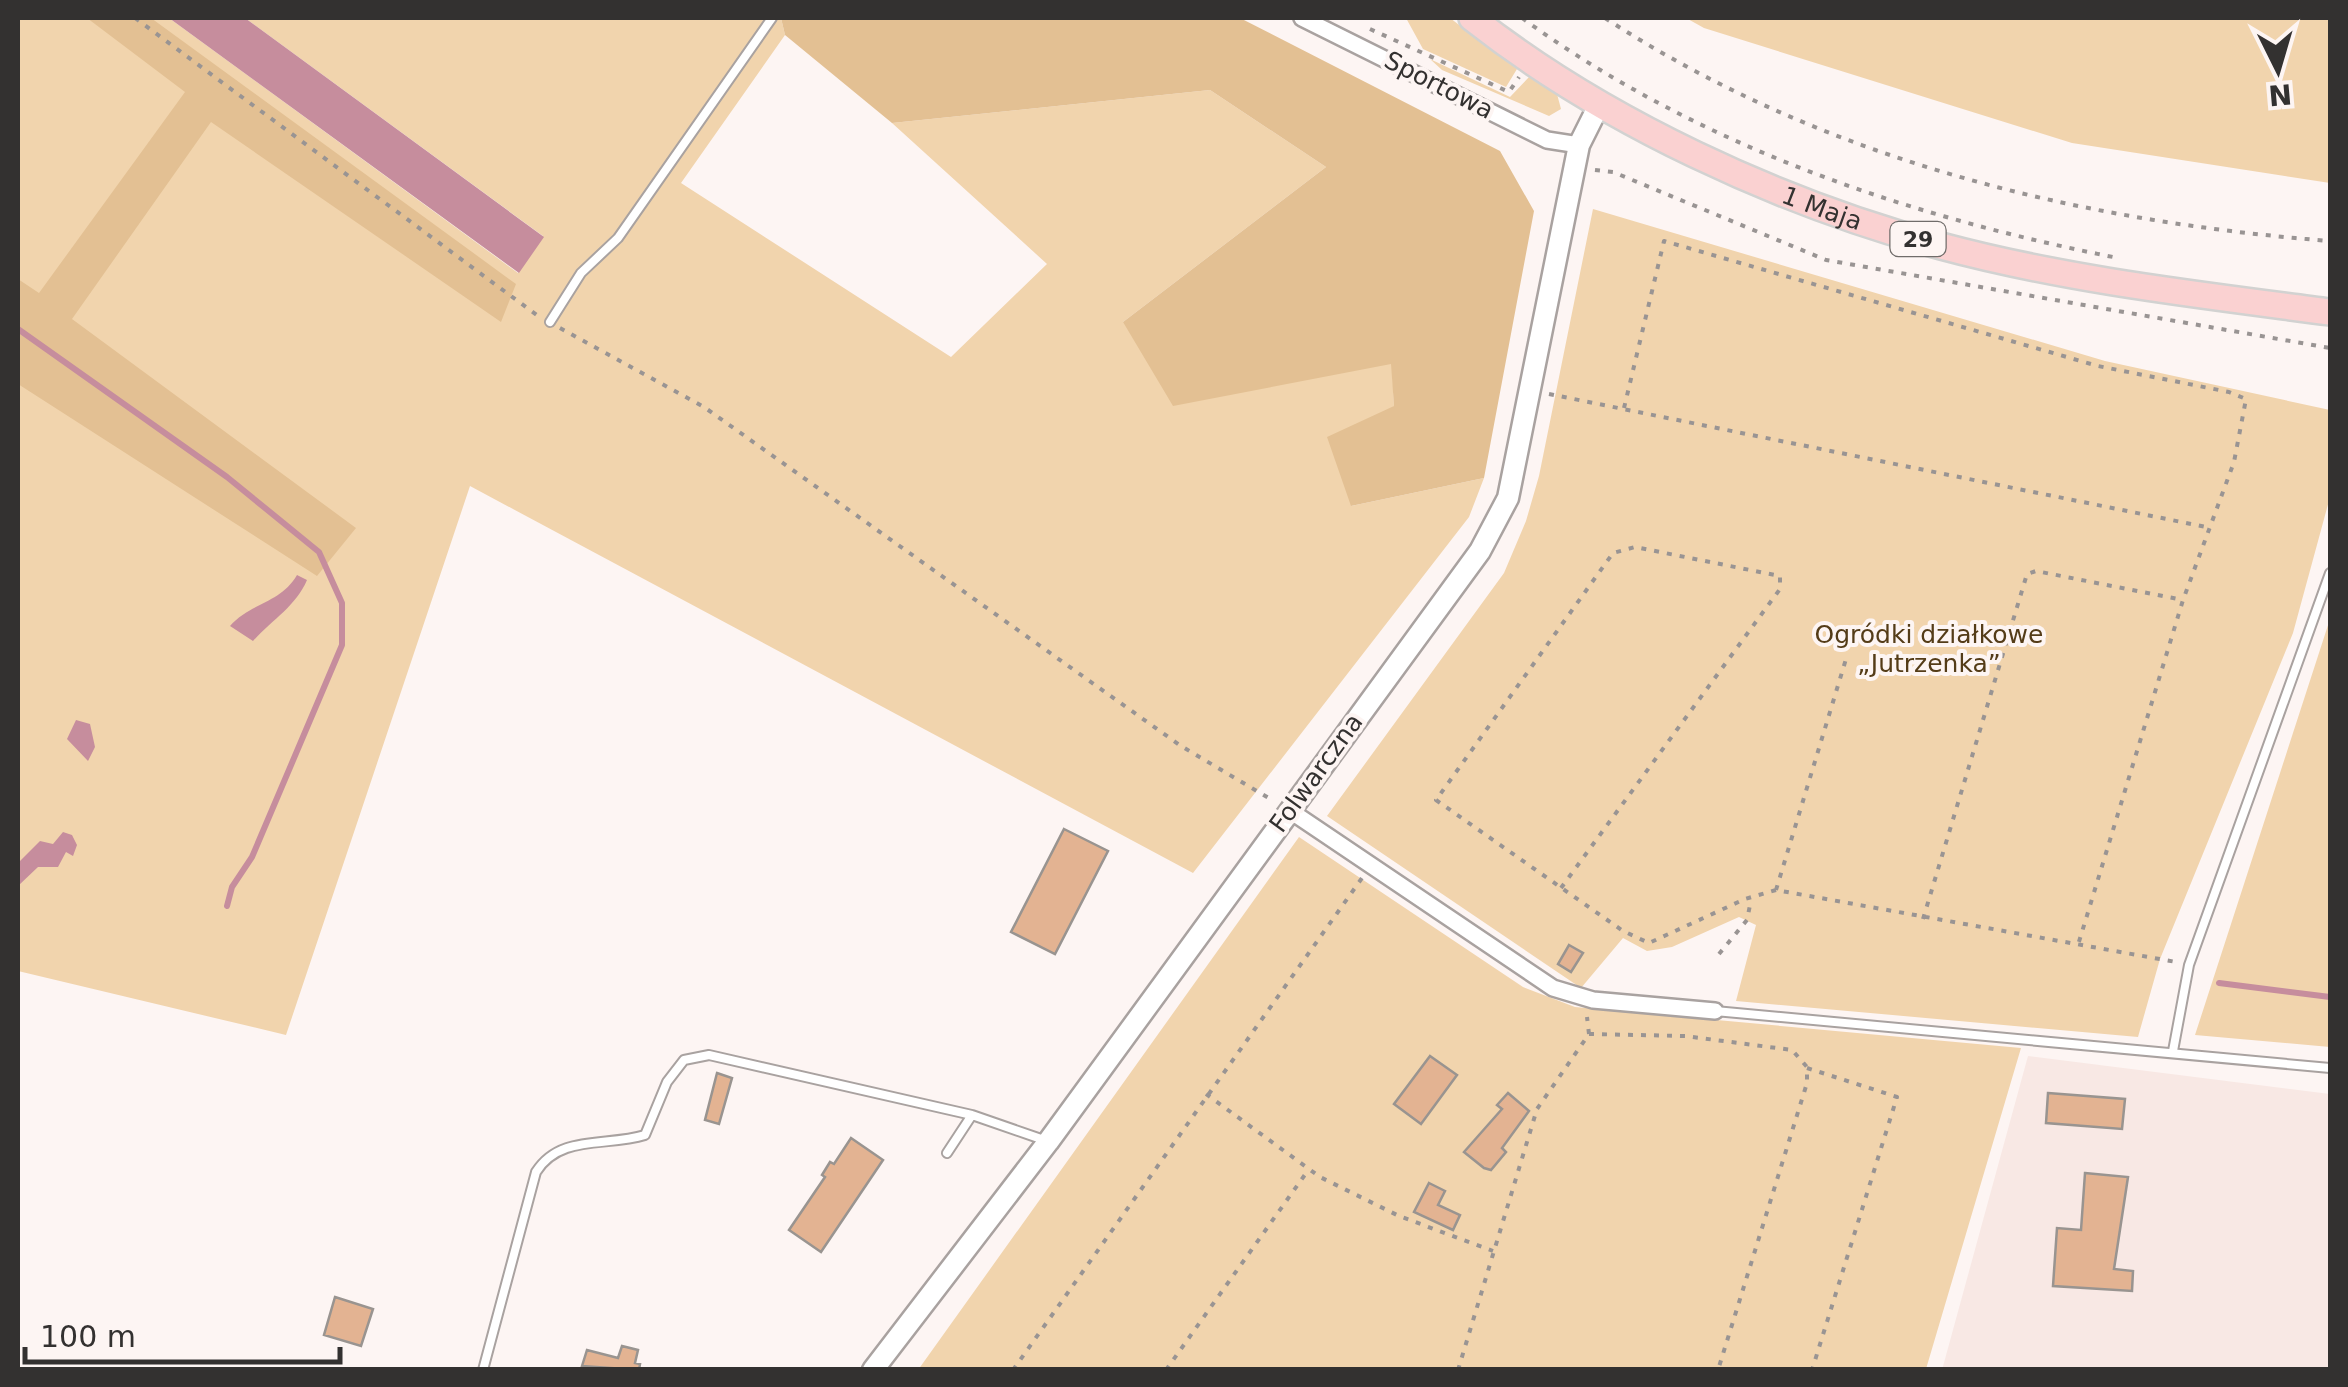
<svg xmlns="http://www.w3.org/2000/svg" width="2348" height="1387" viewBox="0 0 2348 1387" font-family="'DejaVu Sans',sans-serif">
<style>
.built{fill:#f8e8e4}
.green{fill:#f1d4ad}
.forest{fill:#e3c093}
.water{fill:#c68d9d}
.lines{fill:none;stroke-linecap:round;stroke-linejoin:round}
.stream{stroke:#c68d9d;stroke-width:6}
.building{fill:#e3b392;stroke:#999490;stroke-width:2.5}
.service-casing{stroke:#a9a2a0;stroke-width:12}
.minor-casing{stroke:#a9a2a0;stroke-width:20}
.tertiary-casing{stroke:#a9a2a0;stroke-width:25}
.primary-casing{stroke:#d2d2d1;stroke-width:30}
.path{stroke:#999493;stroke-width:4;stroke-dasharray:5 8;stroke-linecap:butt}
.service{stroke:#fff;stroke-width:8}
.minor{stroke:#fff;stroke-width:15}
.tertiary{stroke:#fff;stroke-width:20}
.primary{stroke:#fad1d1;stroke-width:25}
.labels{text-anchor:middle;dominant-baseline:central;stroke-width:8;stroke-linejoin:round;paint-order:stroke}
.shield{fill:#fdf5f3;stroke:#706c6a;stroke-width:2.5}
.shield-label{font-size:22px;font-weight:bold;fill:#333130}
.street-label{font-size:25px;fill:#333130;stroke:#fdf5f3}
.park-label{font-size:25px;fill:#543c18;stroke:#fdf5f3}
</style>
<rect width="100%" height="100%" fill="#fdf5f3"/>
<path class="built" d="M2028 1056 2330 1094V1369L1942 1370Z"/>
<path class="green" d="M18 18H169L518 273 543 236 245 18H781L785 35 681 183 951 357 1047 264 892 123 1210 90 1326 167 1123 322 1392 364 1394 406 1351 506 1484 478 1469 517 1193 873 470 486 286 1035 18 971Z
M1406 18H1450L1517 69 1506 87 1423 49Z
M1686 18H2330V183L2072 143 1704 28Z
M1430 59 1510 97 1529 77 1557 94 1561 109 1549 116 1442 70Z
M1593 209 2105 361 2330 410V497L2293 633 2160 959 2138 1037 1736 1001 1756 925 1739 917 1672 947 1647 951 1623 938 1581 988 1327 816 1504 573 1526 521 1539 476Z
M2330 619V1047L2195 1035Z
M1299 837 1523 987 1575 1007 2021 1048 1926 1369 918 1370Z"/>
<path class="forest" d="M87 18H151L516 284 501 322 211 122 72 319 356 528 317 576 18 384V279L39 293 185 92Z
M781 18H1240L1500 151 1534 211 1484 478 1351 506 1327 437 1394 406 1391 364 1173 406 1123 322 1326 167 1210 90 892 123 785 35Z"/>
<path class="water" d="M169 18H245L544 237 519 273Z
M297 575 307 580C296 606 272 620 253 641L230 626C251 602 280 604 297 575Z
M76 720 90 724 95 747 88 761 67 739Z
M63 832 72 835 77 845 73 856 66 852 58 867H38L18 886V863L40 841 53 844Z"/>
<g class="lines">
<path class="stream" d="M18 329 227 477 319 552 342 603V645L252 857 232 887 227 906
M2219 983 2330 997"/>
</g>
<path class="building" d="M1064 829 1108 851 1055 954 1011 932Z
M1569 945 1583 953 1571 972 1558 964Z
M1430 1056 1457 1075 1421 1124 1394 1104Z
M717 1073 732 1078 719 1124 705 1120Z
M1508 1093 1529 1111 1502 1148 1506 1152 1491 1170 1484 1168 1464 1152 1502 1109 1497 1105Z
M2048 1093 2125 1099 2122 1129 2046 1123Z
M851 1138 883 1160 821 1252 789 1230 825 1177 822 1175 830 1162 834 1164Z
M2085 1173 2128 1177 2114 1269 2133 1271 2132 1291 2053 1286 2057 1228 2081 1230Z
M1429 1183 1445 1191 1438 1205 1460 1215 1453 1230 1414 1212Z
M335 1297 373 1309 361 1346 324 1335Z
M622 1346 638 1350 635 1363 640 1364 639 1370 582 1366 587 1350 618 1358Z"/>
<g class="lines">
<defs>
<path id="service" d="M550 322 581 273 618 238 772 18
M1715 1011 2330 1068
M2173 1051 2189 965 2330 573
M947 1153 972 1115
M483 1370 536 1172C560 1134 606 1147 645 1135L667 1082 684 1060 709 1055 972 1115 1047 1141"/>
<path id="minor" d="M1302 18 1547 140 1579 145
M1289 810 1553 988 1593 1000 1715 1011"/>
<path id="tertiary" d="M873 1370 1048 1142 1480 551 1508 498 1579 145 1600 103"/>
<g id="primary">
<path id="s1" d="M1472 18C1603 121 1780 203 1941 246 2067 280 2201 295 2330 312"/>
</g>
</defs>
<use href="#service" class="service-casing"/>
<use href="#minor" class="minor-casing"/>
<use href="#tertiary" class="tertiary-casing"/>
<use href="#primary" class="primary-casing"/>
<path class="path" d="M135 18 538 316
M1522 18C1697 145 1902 215 2113 257
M1605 18C1822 159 2074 221 2330 241
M1370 29 1509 92 1519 77
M1595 170 1613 172 1826 260 2330 348
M560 328 704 407 1181 746 1272 800
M1549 394 2211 528
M1624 408 1664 241 2098 366 2229 392 2246 399 2234 462 2183 600 2078 945
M1561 888 1780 589V576L1635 547 1613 553 1436 800 1623 931 1649 943 1745 899 1776 890 2176 962
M1776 890 1846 659
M1923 919 2027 574 2036 571 2183 600
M1719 954 1747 920 1751 900
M1589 1034 1685 1036 1792 1050 1807 1067V1083L1718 1370
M1807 1068 1897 1097 1812 1370
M1206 1094 1320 1177 1399 1216 1493 1251
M1013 1370 1362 878
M1166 1370 1309 1169
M1458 1370 1537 1109 1589 1034 1587 1017"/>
<use href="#service" class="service"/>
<use href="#minor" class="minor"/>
<use href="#tertiary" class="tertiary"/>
<use href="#primary" class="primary"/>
</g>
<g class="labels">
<rect class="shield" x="1890.5" y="222" width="55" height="34" rx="8"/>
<g class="shield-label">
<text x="1918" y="239">29</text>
</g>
<g class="street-label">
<text transform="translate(1439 85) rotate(27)">Sportowa</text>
<text stroke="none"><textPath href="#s1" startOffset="400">1 Maja</textPath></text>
<text transform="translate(1316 773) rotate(-54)">Folwarczna</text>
</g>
<g class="park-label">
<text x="1929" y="634">Ogródki działkowe<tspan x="1929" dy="29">„Jutrzenka”</tspan></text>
</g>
</g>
<rect width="2348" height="1387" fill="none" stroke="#333130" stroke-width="40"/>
<g transform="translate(2278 70) rotate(175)" stroke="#fdf5f3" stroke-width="8" paint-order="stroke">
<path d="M0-8L18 38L0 25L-18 38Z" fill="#333130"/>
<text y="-15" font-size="28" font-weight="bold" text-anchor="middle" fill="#333130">N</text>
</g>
<path d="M25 1347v15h315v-15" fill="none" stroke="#333130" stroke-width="5"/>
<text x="40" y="1347" font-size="30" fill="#333130" stroke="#fdf5f3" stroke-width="8" paint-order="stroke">100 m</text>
</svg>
